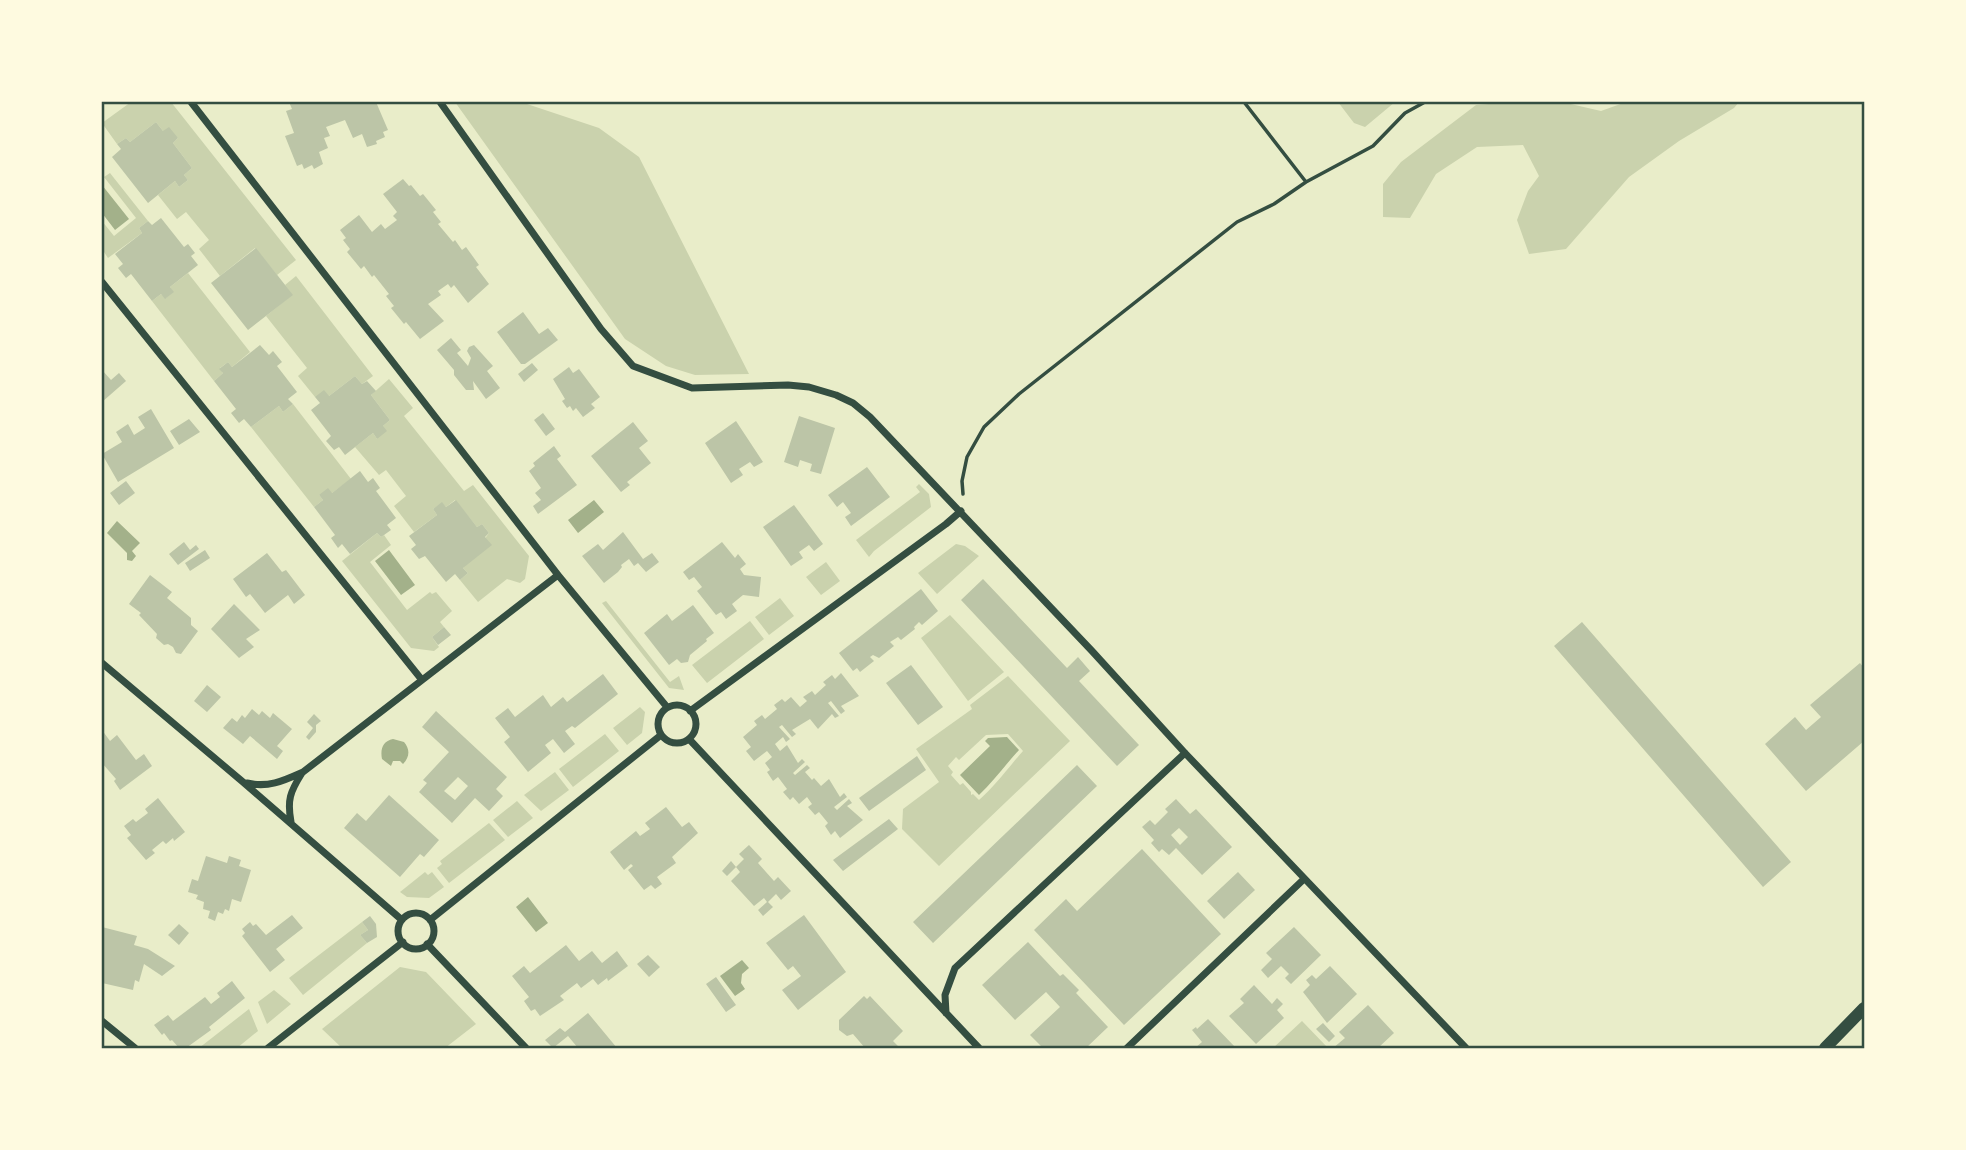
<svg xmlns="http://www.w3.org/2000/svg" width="1966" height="1150" viewBox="0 0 1966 1150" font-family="Lato,sans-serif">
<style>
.green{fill:#cad2ad;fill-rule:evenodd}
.water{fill:#a3b18a}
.building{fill:#bcc5a7;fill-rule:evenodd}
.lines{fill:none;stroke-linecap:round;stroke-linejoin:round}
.path{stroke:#344e41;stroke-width:3.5}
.minor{stroke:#344e41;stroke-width:7}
.tertiary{stroke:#344e41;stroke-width:12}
.neatline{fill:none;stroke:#344e41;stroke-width:2.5}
</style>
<rect width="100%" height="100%" fill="#e9edc9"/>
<path class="green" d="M131 102H171L296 260 277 275 255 248 220 276 199 249 209 240 186 212 177 219 158 195 175 181 179 187 188 180 184 175 192 168 173 143 178 138 163 131 156 122 130 142 126 138 117 144 102 123Z
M455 102H521L599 128 639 157 749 374 695 375 666 366 625 339Z
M1338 102H1395L1365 127 1354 123Z
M1514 102H1562L1601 111 1626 102H1739L1734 108 1679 141 1629 177 1566 249 1529 254 1517 220 1528 191 1539 176 1523 145 1477 147 1436 174 1410 218 1383 217V184L1401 162 1476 105Z
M110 173 148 221 139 228 142 233 108 258 102 249V221L114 236 136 218 104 177Z
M188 273 250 352 232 367 228 362 220 368 223 373 214 381 152 301 161 294 166 298 173 292 170 287Z
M296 276 373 376 362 384 355 376 329 396 315 397 298 376 307 368 266 316 292 295 285 285Z
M389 379 413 408 404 416 464 491 473 485 529 556 525 579 520 583 507 579 478 602 460 580 468 573 463 568 489 533 482 524 477 527 455 500 446 507 442 503 433 509 437 515 414 532 394 506 406 496 386 470 379 475 355 447 373 433 377 439 383 426 390 420 371 395Z
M293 404 351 479 332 493 319 495 323 500 314 507 251 427 279 406 283 412Z
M919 484 929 494 931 507 874 551 869 557 856 540 920 492 916 487Z
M377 533 381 537 384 535 391 545 370 562 407 610 430 592 432 594 436 592 452 611 440 622 444 627 432 637 439 647 434 651 411 648 342 561Z
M956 544 965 546 979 556 937 594 918 573Z
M826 562 840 581 821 595 806 577Z
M780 598 794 616 769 635 755 617Z
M606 601 670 682 679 676 684 690 669 688 602 603Z
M950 615 1004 672 968 701 921 638Z
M750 621 764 639 707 683 692 665Z
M1008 676 1070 741 939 866 902 829 903 809 939 782 916 749 972 709 970 705ZM1008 734 1023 751C1008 768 996 785 979 800L973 794 971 795V792L963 783 960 785 951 775 953 772 948 766 956 757 959 760 986 735Z
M640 707 645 712 642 733 627 745 613 728Z
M605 734 619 751 573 787 559 769Z
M555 772 569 790 541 811 524 795Z
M517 801 533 818 508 837 493 820Z
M489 823 505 840 449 883 437 868 442 864 440 861Z
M425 872 428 875 432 872 444 887 429 898 407 897 400 892Z
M362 922 368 930 360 935 367 943 303 995 289 978Z
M400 967 426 972 476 1024 445 1048H342L322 1029Z
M274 990 291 1004 267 1024 258 1002Z
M249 1009 258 1031 237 1048H199Z
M1302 1021 1328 1048H1273Z"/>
<path class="water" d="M102 185 129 219 115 230 102 213Z
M594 500 604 512 578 533 568 520Z
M117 521 140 543 132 551 136 556 132 561 127 560V553L107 533Z
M389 550 415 585 401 595 375 561Z
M1007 737 1019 750C1005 765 994 781 979 795L960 775 990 746 985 741 988 738Z
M393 739 404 742C410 749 410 757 403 764L400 761H393L391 766 382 759C380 749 383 741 393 739Z
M528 897 548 923 536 932 516 907Z
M742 960 749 968 742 974 741 983 745 989 735 996 720 976Z"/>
<path class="building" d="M289 102H367L368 104 376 102 388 130 383 132 385 137 376 141 377 144 367 147 362 134 353 138 345 120 326 127 330 136 324 138 328 148 319 152 323 164 314 169 312 165 304 169 302 164 297 166 285 136 294 133 286 111 292 109Z
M156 122 163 131 169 127 178 138 173 143 192 168 184 175 188 180 179 187 175 181 148 203 112 157 121 149 117 144 126 138 130 142Z
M403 179 409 186 411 185 420 196 423 194 436 210 433 212 441 222 438 224 453 242 455 240 462 250 466 247 479 265 476 267 489 284 468 303 454 285 451 288 448 284 438 291 441 295 428 304 444 321 420 339 406 322 404 324 391 308 394 306 386 296 389 294 374 275 372 277 364 266 361 269 347 252 350 249 343 240 346 238 340 230 359 215 372 232 381 224 385 229 397 220 393 216 397 212 383 194Z
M161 218 184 247 188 244 195 253 191 256 198 265 170 287 174 292 165 299 161 294 152 301 131 274 126 278 118 268 123 264 115 254 142 233 139 228 148 221 152 225Z
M256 248 293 295 248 330 211 283Z
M523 312 539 334 548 328 558 340 525 364H521L497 332Z
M451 338 461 350 457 353 468 366 471 358 467 351 469 347 474 345 493 366 487 371 500 388 486 399 473 381 474 390H466L454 375V370L437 350Z
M260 345 269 355 273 351 282 362 277 366 297 392 288 399 293 404 283 412 279 406 251 427 244 419 239 423 231 413 236 409 214 381 223 373 219 369 228 362 232 367Z
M532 363 538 370 524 382 518 374Z
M569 367 573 373 579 369 600 397 591 404 595 408 583 417 576 408 573 411 570 406 567 408 562 401 565 399 553 379Z
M102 370 111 380 119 373 126 381 102 402Z
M355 376 362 384 367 381 376 391 371 395 390 420 383 426 387 431 377 439 373 433 345 455 339 447 334 450 326 441 331 436 311 410 320 403 315 397 324 390 329 396Z
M151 409 174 448 118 482 102 454 122 442 116 432 128 424 134 435 145 428 138 417Z
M543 413 555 429 546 436 534 420Z
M799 416 835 428 821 474 810 471 812 464 800 460 798 467 784 462Z
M189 419 200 432 179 445 170 431Z
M736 421 763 462 754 467 750 462 739 469 743 475 731 483 705 443Z
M633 422 648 441 639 448 651 463 627 482 630 485 621 492 591 456Z
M554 446 561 456 557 459 577 485 538 514 533 506 541 500 535 493 541 488 529 471 535 466 533 463Z
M867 467 890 497 851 526 845 517 851 513 843 502 837 507 828 495Z
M360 471 368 482 373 478 380 488 376 491 396 518 387 525 391 530 384 535 381 537 377 533 350 554 342 544 338 548 331 538 335 535 314 507 323 500 319 495 328 488 332 493Z
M126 481 135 493 119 505 110 493Z
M456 500 477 527 482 524 489 533 485 537 492 545 463 568 468 573 460 580 455 574 446 582 425 556 419 559 411 549 416 545 409 536 437 515 433 509 442 502 446 507Z
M794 505 823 544 814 551 809 545 799 552 803 558 791 566 763 527Z
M623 532 643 559 652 553 659 562 646 572 638 563 634 566 629 559 621 565 622 567 618 572 604 583 582 556 598 544 603 550Z
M184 542 190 550 196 545 199 549 178 565 169 554Z
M722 542 735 558 738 554 746 564 740 569 744 575 761 577 759 597 743 595 732 604 737 611 726 619 721 612 716 615 697 591 702 587 694 577 689 580 683 572Z
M205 550 210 558 190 571 185 563Z
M267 553 282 572 286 570 305 595 294 604 288 595 265 613 250 594 246 597 233 579Z
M150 575 172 592 167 598 191 618V625L198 631 181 654 176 653 173 647 168 644 164 645 156 638 157 634 139 615 141 613 129 604Z
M983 579 1067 668 1078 657 1090 671 1079 681 1139 745 1117 766 961 600Z
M921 589 938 611 922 625 919 622 914 627 915 629 901 640 898 637 890 642 894 646 879 658 873 655 870 657 874 661 860 672 857 668 853 671 839 653Z
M234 604 260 630 246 639 254 647 239 658 211 629Z
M693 605 714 633 706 639 707 641 690 655 688 662 681 663 677 659 669 665 644 633 667 614 672 621Z
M1582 622 1791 862 1763 887 1554 646Z
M444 627 451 635 438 645 432 637Z
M1860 663 1864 668V741L1806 791 1765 744 1795 717 1806 730 1821 717 1810 705Z
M911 665 943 707 918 725 886 683Z
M841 673 859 696 841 706 845 711 841 714 831 701 828 703 839 716 835 718 832 714 818 729 810 719 792 730 796 734 792 737 782 725 779 727 790 739 786 742 783 737 775 744 780 751 787 745 798 763 802 759 805 762 793 773 795 775 807 765 810 768 805 772 812 780 814 778 821 786 829 779 840 797 844 793 847 797 834 807 837 810 849 799 852 803 847 806 863 820 840 838 835 831 831 835 825 826 828 823 819 812 815 815 808 807 812 804 807 797 799 804 793 797 790 800 783 792 787 789 778 777 773 781 767 772 770 770 765 763 772 757 767 751 754 761 746 751 751 747 743 737 757 725 754 721 762 715 765 719 777 709 774 705 782 699 785 702 791 697 800 707 807 701 803 697 812 691 815 695 826 685 823 682 832 675 835 679Z
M603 674 618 694 575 728 572 726 565 731 575 744 564 753 553 739 545 745 551 753 528 772 504 742 510 737 495 718 508 708 515 717 543 695 551 707 563 697 567 702Z
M207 685 221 697 207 712 194 701Z
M252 709 259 715 262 711 270 718 273 713 292 729 277 746 283 751 277 759 250 736 243 744 223 728 232 718 237 722 242 715 245 718Z
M436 711 507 777 496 789 503 796 489 811 475 798 452 823 419 792 427 783 423 780 449 752 422 727ZM458 777 468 786 455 800 444 791Z
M314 714 321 721 316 725V732L309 740 306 737 313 728 307 722Z
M102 730 110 741 117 735 136 760 144 754 152 766 120 790 114 781 116 779 102 763Z
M917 756 926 770 869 811 859 798Z
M1077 765 1097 786 933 943 913 922Z
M389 795 439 840 424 857 420 854 400 877 344 828 357 813 366 821Z
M158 798 185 832 174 841 173 838 166 844 163 841 152 850 155 853 146 860 127 838 131 835 124 826 133 819 136 822 148 813 145 809Z
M1176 799 1190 814 1196 809 1232 847 1202 875 1176 848 1169 855 1162 849 1159 852 1151 843 1154 840 1142 827 1150 820 1155 825 1168 812 1165 809ZM1179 828 1188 837 1180 845 1171 835Z
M666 807 682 827 689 822 698 833 672 857 676 863 657 877 662 884 655 889 651 885 644 890 628 870 633 866 631 864 624 870 610 852 636 831 640 836 650 829 645 823Z
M889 819 898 829 843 871 833 860Z
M749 845 762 859 758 863 774 881 778 877 791 891 781 900 776 894 768 902 773 907 763 916 758 910 767 902 764 898 754 906 731 881 740 872 736 867 727 876 722 871 731 861 736 867 744 859 739 854Z
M1142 849 1221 934 1124 1025 1034 930 1066 899 1077 911Z
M206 856 227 863 229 856 241 860 239 866 251 870 241 902 232 899 229 911 225 909 223 914 218 912 215 921 208 918 210 911 203 909 204 902 196 899 198 895 188 892 192 879 198 881Z
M1238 872 1255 890 1224 919 1207 901Z
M292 915 303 928 276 949 285 960 270 972 242 936 245 933 242 929 250 922 253 926 256 924 266 935Z
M804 915 846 972 798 1010 782 990 801 976 793 966 788 970 766 943Z
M370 916 376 924 377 937 367 943 360 935 368 930 362 922Z
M179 924 189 933 179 945 168 935Z
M102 927 137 936 134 945 148 949 175 966 162 976 144 964 139 982 135 980 133 990 102 983Z
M1294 927 1321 955 1291 984 1285 978 1289 974 1281 966 1268 978 1261 970 1272 959 1266 953Z
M1028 942 1060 976 1063 974 1079 990 1076 993 1108 1027 1086 1048H1043L1030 1035 1060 1007 1046 992 1015 1020 982 985Z
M566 945 579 961 592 951 602 963 617 951 628 966 608 981 607 978 598 985 593 979 581 988 577 983 560 996 564 1000 540 1016 535 1009 531 1011 524 1001 529 997 512 976 524 966 530 973Z
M648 955 660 967 649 977 637 964Z
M1330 966 1357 994 1327 1023 1303 992 1310 985 1306 980 1312 975 1316 979Z
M716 977 736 1005 726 1012 706 984Z
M232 981 245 998 209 1027 211 1030 186 1048 182 1047 179 1048 172 1040 170 1041 164 1033 162 1035 154 1025 168 1015 173 1021 205 997 211 1004 220 997 217 993Z
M1254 985 1272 1004 1277 998 1283 1004 1277 1010 1284 1018 1256 1044 1229 1016 1244 1003 1240 999Z
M864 996 867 999 870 996 903 1031 893 1041 900 1048H865L853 1034 847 1036 839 1030V1020Z
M1368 1005 1394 1033 1378 1048H1354L1352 1046 1350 1048H1333L1345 1038 1339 1032Z
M588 1013 617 1048H578L568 1036 553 1048 545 1040 560 1028 565 1032Z
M1208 1019 1236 1048H1195L1202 1042 1192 1030 1196 1027 1197 1029Z
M1323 1023 1335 1036 1329 1042 1316 1029Z"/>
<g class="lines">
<path class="path" d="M1244 102 1306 182
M963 494 962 481 967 457 984 427 1019 394 1237 222 1274 204 1306 182 1373 146 1405 113 1425 102"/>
<path class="minor" d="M191 102 558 575 667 707
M440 102 601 329 633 366 692 388 788 385 809 387 836 395 853 403 870 417 1092 651 1185 753 1466 1048
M102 282 422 680
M102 663 243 782 402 920
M658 724a19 19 0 1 1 38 0a19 19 0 1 1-38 0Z
M690 711 946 524 961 511
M689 739 979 1048
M247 783C268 788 283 781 303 772L558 575
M291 822C287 800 290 792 302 773
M398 931a18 18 0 1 1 36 0a18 18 0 1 1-36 0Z
M430 920 661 735
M427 944 526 1048
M946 1013 945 995 955 968 1185 753
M102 1021 135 1048
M268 1048 403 942
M1127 1048 1304 879"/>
<path class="tertiary" d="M1825 1048 1864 1008"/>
</g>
<rect width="1966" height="1150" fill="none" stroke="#fefae0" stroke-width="206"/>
<rect x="103" y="103" width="1760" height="944" class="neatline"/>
</svg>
